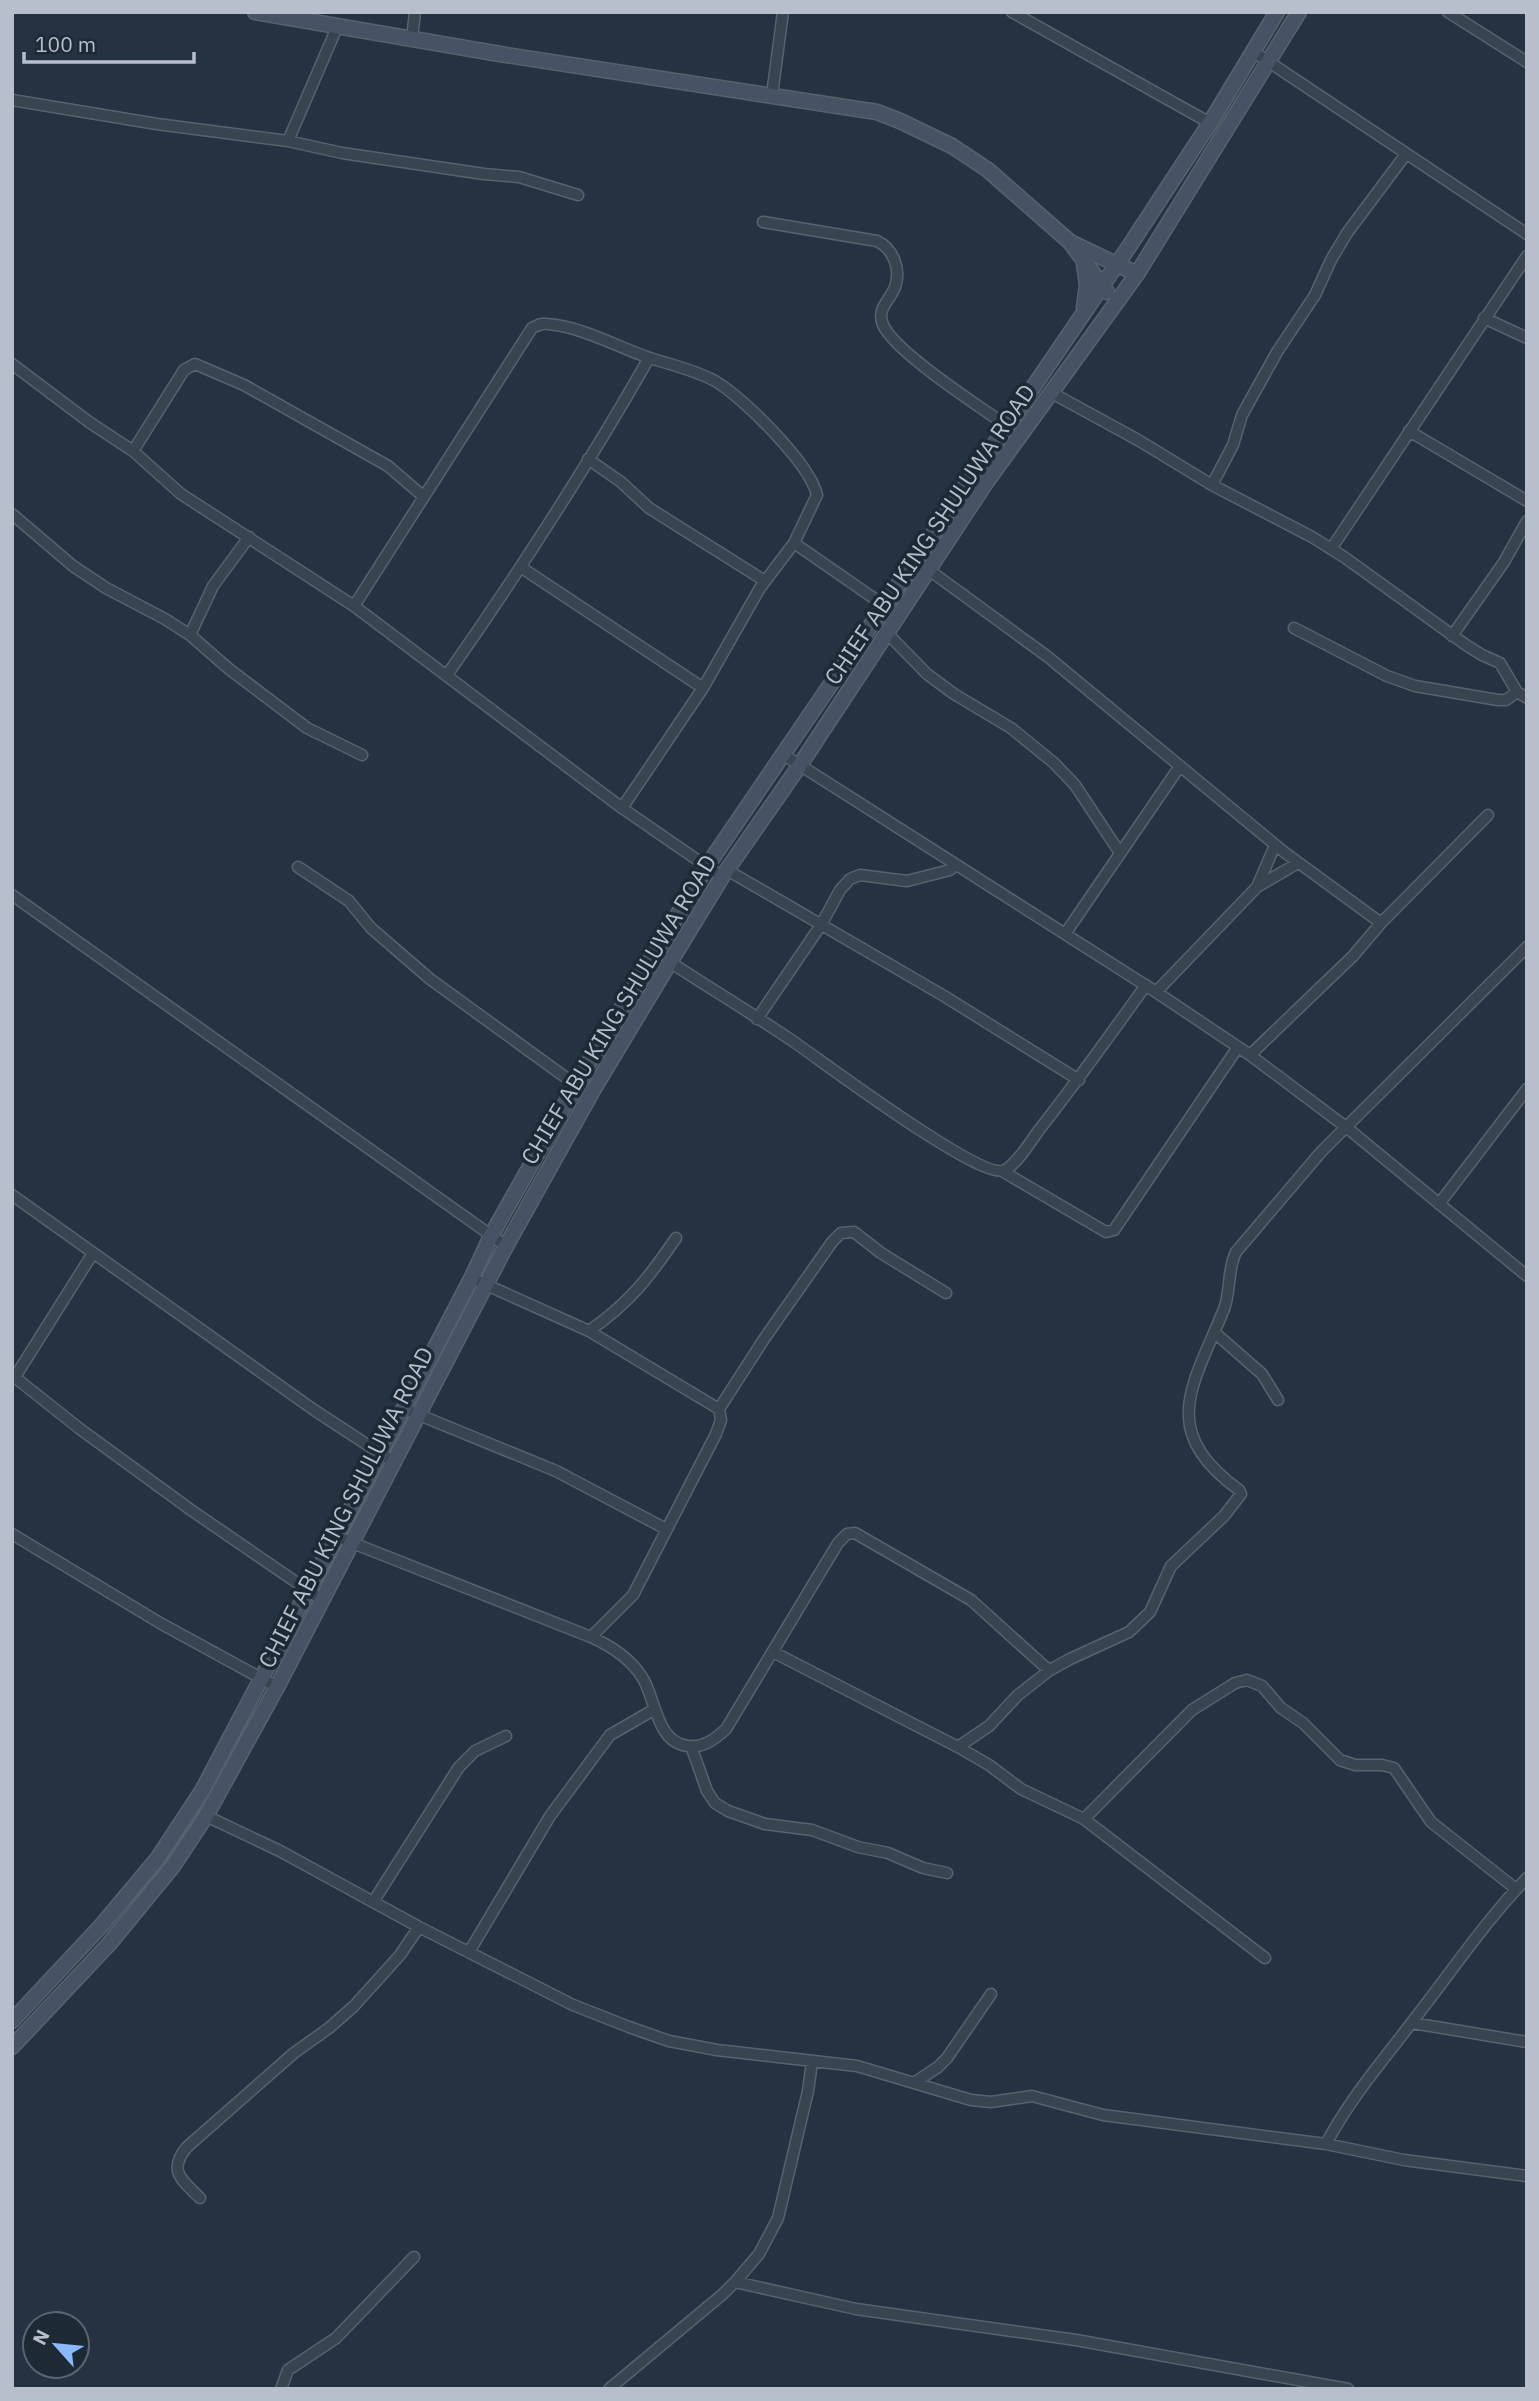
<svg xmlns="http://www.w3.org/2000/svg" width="1539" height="2401" viewBox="0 0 1539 2401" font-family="'IBM Plex Sans',sans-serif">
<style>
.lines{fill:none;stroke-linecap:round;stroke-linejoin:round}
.street-casing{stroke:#57626e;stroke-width:13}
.secondary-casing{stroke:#57626e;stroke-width:17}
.street{stroke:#394451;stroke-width:10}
.secondary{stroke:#475364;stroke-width:14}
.labels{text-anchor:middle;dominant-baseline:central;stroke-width:7;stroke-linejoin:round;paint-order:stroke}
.street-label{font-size:23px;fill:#b6bfcb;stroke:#1e2936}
</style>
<rect width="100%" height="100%" fill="#253241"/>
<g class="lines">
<defs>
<path id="street" d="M1012 12 1210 123
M1448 12 1527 62
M412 38 415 12
M1254 52 1527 234
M772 95 783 12
M12 100 157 124 288 141 338 25
M288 141 342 153 484 174 519 177 578 195
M763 222 877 241C894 249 901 270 895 287 890 301 876 308 883 325 896 353 979 406 1007 426
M1484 318 1527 338
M12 364 89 422 133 451 181 494 354 606 622 808 722 877
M1052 393 1138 440 1212 485 1312 537 1344 557 1466 645 1482 655 1500 663 1517 692 1527 698
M1409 431 1527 501
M133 451 184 370 195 364 244 385 388 466 424 497
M588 459 621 482 649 508 765 581
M1212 485 1233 445 1242 415 1277 352 1315 295 1331 260 1347 233 1406 154
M12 514 73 566 106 588 165 619 190 635 229 669 307 728 362 755
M794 543 885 606
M1331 549 1527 256
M522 568 703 688
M929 570 1048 657 1284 852 1381 923
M354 606 532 328C538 325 542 323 547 324 579 326 614 345 644 356 667 364 693 369 715 381 744 398 810 464 817 495L794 543 760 588 703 688 622 808
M1294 628 1387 676 1415 686 1498 700H1506L1517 692
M887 633 927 674 954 694 1011 728 1054 763 1075 785 1120 853
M190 635 213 586 249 537
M1452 636 1504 562 1527 521
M447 675C519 572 587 467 649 358
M784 755 1156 992 1250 1055 1346 1127 1527 1276
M298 867 349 901 371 928 430 979 576 1085
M727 870 944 996 1079 1080
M1257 887 1275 845
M12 895 506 1246
M1065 934 1180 766
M670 962C711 989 753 1014 794 1042 822 1061 982 1182 1005 1170 1018 1163 1030 1142 1039 1130 1076 1083 1111 1034 1146 985
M1156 992 1257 887 1298 863
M757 1019 821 925 840 890 850 879 860 875 907 881 950 870 955 865
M1250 1055 1353 956 1381 923 1488 815
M1002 1171 1106 1232 1114 1230 1238 1047
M12 1195 314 1410 392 1461
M1439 1204 1527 1089
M480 1282 589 1331 719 1409 721 1420 716 1434 633 1595 591 1637
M589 1331C629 1303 648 1279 676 1238
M1214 1332 1262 1374 1278 1400
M12 1375 80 1429 191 1510 322 1600
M15 1377 93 1253
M719 1409 764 1339 832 1242 841 1233 854 1232 881 1253 946 1293
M412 1412 556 1471 666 1529
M12 1534 160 1623 277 1687
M345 1540 591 1637C611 1646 630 1658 642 1677 656 1698 656 1743 688 1746 704 1748 715 1739 726 1729L838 1543 847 1534 855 1533 971 1600 1043 1665 1050 1670
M773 1652 958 1747 989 1765 1021 1789 1084 1819 1265 1958
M691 1746 707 1791 715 1803 728 1811 765 1824 812 1830 858 1847 888 1853 923 1868 947 1873
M958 1747 989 1726 1018 1695 1050 1670 1070 1659 1129 1632 1150 1612 1171 1566 1224 1516 1241 1494 1239 1490C1157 1430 1193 1386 1224 1309 1231 1291 1227 1270 1236 1252L1321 1152 1527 947
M206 1816 280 1851 419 1927 573 2005 629 2027 669 2041 717 2050 857 2066 971 2100 991 2102 1032 2096 1103 2115 1326 2144 1404 2160 1527 2176
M1084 1819 1192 1710 1235 1683 1247 1680 1262 1686 1281 1708 1303 1723 1340 1760 1355 1765H1382L1394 1768 1431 1822 1516 1889
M373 1902 459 1767 475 1751 506 1736
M469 1952 550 1816 610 1735 655 1709
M1412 2023 1527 2042
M914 2083 938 2067 947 2058 991 1994
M1326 2144C1351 2096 1387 2056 1419 2013 1454 1968 1487 1919 1527 1878
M200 2198C182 2180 167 2171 187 2147L294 2053 329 2028 354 2006 400 1955 419 1927
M735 2282 759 2254 778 2218 808 2091 812 2062
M281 2389 288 2370 336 2338 414 2257
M609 2389 723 2294 735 2282 856 2309 1076 2340 1348 2389"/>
<path id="secondary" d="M255 12 500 54 877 112 900 121 952 146 988 170 1070 242 1107 292
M1072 243 1137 274
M1084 308 1087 285 1084 263
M12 2021 101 1926 158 1858 202 1791 404 1408 472 1277 491 1236 582 1074 707 866 1128 248 1210 123 1277 12
M12 2047 109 1944 173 1866 206 1816 277 1687 506 1246 593 1090 670 962 722 877 800 765 985 484 1137 274 1299 12"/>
</defs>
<use href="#street" class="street-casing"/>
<use href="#secondary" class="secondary-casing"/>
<use href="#street" class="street"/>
<use href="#secondary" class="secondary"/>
</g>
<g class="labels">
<g class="street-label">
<text transform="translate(929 534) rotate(-56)">CHIEF ABU KING SHULUWA ROAD</text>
<text transform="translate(618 1009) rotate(-59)">CHIEF ABU KING SHULUWA ROAD</text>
<text transform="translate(345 1507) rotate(-63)">CHIEF ABU KING SHULUWA ROAD</text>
</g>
</g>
<rect width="1539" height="2401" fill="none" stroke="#b6bfcb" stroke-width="28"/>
<g transform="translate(56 2345) rotate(297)"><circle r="33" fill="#1e2936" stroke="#5b6572" stroke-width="2"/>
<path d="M0-5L12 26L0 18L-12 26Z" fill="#8bb9fb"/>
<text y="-10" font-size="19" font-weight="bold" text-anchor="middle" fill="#b6bfcb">N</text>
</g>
<path d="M24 52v10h170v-10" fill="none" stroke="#b6bfcb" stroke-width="3.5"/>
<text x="35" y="52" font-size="21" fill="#b6bfcb" stroke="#1e2936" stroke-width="5" paint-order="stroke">100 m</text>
</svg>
